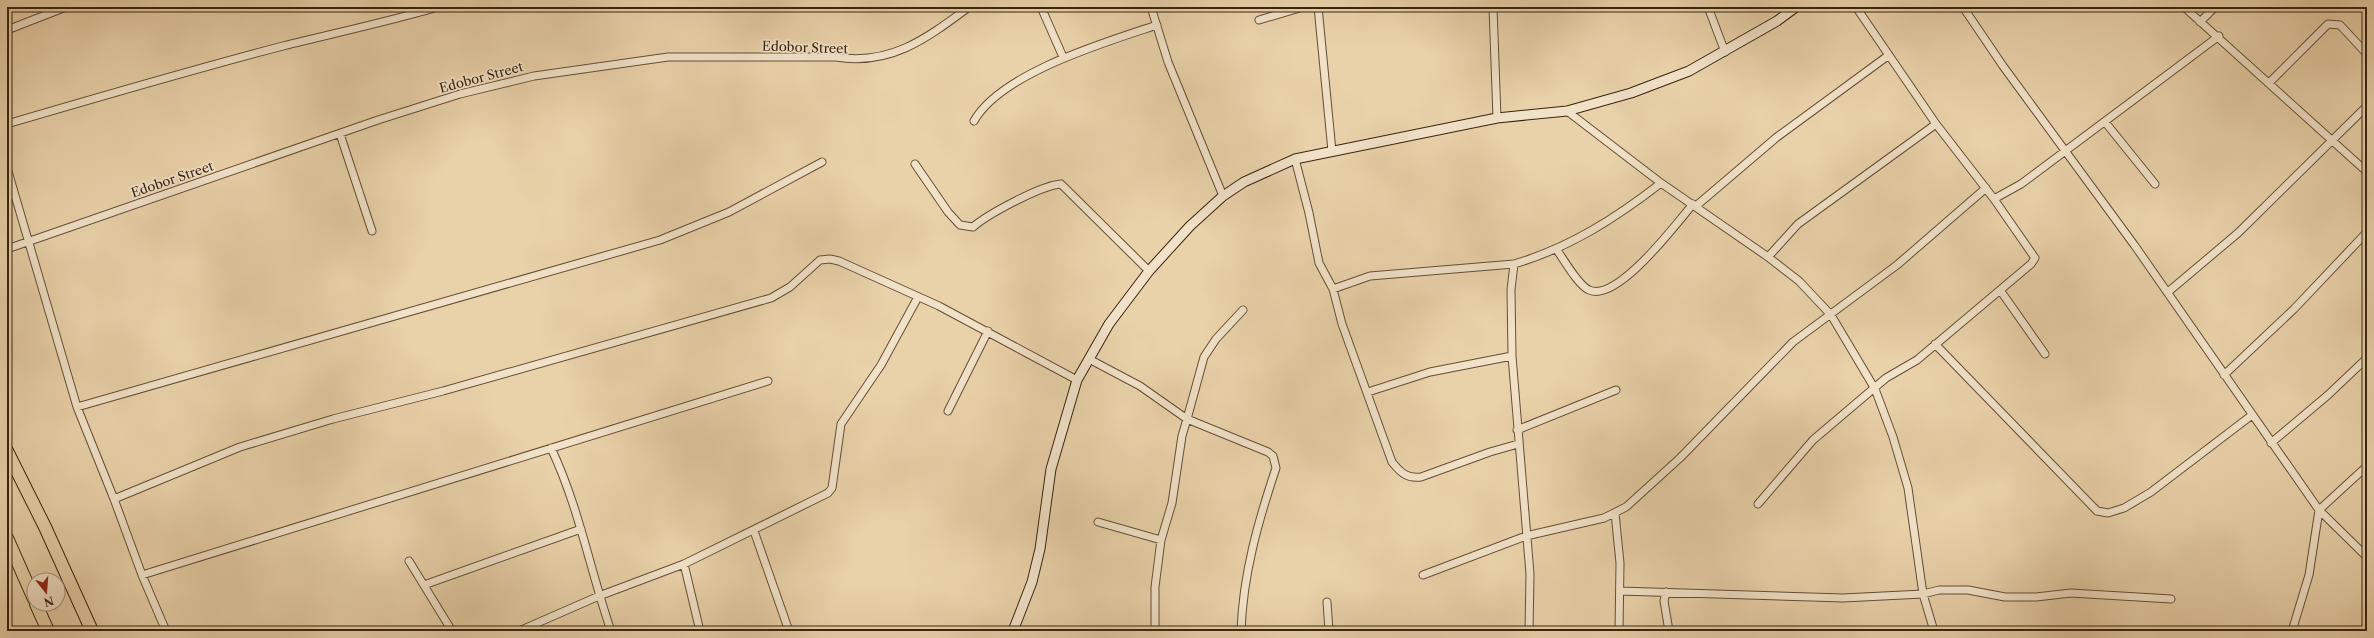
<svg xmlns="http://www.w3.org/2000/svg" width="2374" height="638" viewBox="0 0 2374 638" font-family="'Libre Caslon Text',serif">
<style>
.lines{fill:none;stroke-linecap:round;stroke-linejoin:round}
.street-casing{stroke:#644f37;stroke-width:9}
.secondary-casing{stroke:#382411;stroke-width:11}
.highway-casing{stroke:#382411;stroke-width:14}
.street{stroke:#f1e1c7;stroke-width:7}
.secondary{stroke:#f1e1c7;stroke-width:9}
.highway{stroke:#e9d1a9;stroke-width:12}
.labels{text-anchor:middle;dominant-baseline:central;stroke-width:3.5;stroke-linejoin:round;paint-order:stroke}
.street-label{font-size:13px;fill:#382411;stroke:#f1e1c7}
</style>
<rect width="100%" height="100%" fill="#e9d1a9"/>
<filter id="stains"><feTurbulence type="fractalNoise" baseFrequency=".005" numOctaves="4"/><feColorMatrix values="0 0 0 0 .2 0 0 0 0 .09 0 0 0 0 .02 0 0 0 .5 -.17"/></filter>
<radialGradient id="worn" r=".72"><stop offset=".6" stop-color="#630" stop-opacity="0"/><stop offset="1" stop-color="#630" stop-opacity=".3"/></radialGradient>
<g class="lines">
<defs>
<path id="street" d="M1041 7 1063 57
M1151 7 1168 62 1223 196
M1318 7 1332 151
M1493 7 1497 118
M1708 7 1725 52
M1963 7 2003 66 2135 246 2319 510 2367 557
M2184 7 2367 172
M1259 20 1303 7
M2200 22 2215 7
M7 30 66 7
M2269 83 2328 24 2340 25 2367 54
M1567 111 1661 183 1768 257 1799 281 1831 315 1875 389 1893 437 1908 488 1923 594 1934 631
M974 121C1001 73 1106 42 1157 25
M2105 122 2155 184
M7 124C99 97 191 70 283 46 335 33 387 22 438 7
M340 134 372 231
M1295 159 1309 213 1319 263 1333 289 1342 324 1392 462C1400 472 1407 479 1421 477L1490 452 1518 444
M915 164 948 212 960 225 973 227C988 214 1042 185 1061 184L1149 271
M7 168 77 407 114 499 142 575 166 631
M1994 199 2021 184 2219 36
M1696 206 1777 137 1889 55
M7 249 378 120 460 94 534 76 668 57H836C891 66 927 38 969 7
M1557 250C1564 260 1578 285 1589 290 1617 303 1676 224 1693 204
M1768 257 1798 224 1936 124
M1514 264 1511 290 1512 356 1530 574 1529 631
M1333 289 1370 276 1514 264C1569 248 1616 218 1661 183
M2000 290 2045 354
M2168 292 2238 233 2367 106
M1935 344 2097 511 2108 513 2124 508 2151 492 2252 415
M1089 359 1140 386 1187 419 1182 436 1172 503 1161 540 1155 587V631
M2224 375 2294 309 2367 232
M1368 392 1430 372 1512 356
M77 407 660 240 729 212 822 162
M948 411 988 331
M1517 430 1616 390
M2271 443 2328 395 2367 358
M551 448C579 507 590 570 611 631
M114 499 240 447 333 419 443 391 771 298 790 287 820 260 830 259 839 261 939 306 1077 380
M1758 504 1813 440 1886 378 1917 360 2031 264 2035 258 1994 199 1936 124 1856 7
M1615 513 1620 563 1619 631
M1098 522 1161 540
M754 531 789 631
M409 561 452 631
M684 564 700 631
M142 575 768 381
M1423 575 1526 536 1604 518 1626 507 1680 458 1793 342 1897 265 1986 188
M424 585 581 529
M1620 591 1843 598 1923 594 1939 590H1968L2005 597H2036L2071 593 2171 599
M1666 592 1664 601 1669 631
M1327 602 1329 631
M519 631 599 596 684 564 828 493 832 488 841 424 881 365 918 297
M1241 631C1243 574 1258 522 1276 468L1273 456 1268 452 1187 419 1204 357 1216 339 1243 310
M2292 631 2309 575 2319 510 2367 466"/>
<path id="secondary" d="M1013 631 1032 582 1040 549 1051 469 1077 380 1109 324 1149 271 1190 226 1223 196 1244 182 1295 159 1497 118 1567 111 1631 93 1689 71 1777 21 1796 7"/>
<path id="highway" d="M7 451 45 527 92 631
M7 538 34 599
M36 604 48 631"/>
</defs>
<use href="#street" class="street-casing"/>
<use href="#secondary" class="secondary-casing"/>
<use href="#highway" class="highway-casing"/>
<use href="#street" class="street"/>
<use href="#secondary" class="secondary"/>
<use href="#highway" class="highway"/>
</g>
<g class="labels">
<g class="street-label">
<text transform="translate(805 47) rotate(2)">Edobor Street</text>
<text transform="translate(481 77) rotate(-15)">Edobor Street</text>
<text transform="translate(172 179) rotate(-19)">Edobor Street</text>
</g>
</g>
<rect width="2374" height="638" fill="none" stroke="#e9d1a9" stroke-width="24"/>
<rect x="8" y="8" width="2358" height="622" fill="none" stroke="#382411" stroke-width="2"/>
<rect x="12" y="12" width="2350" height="614" fill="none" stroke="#382411"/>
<g transform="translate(46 592) rotate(163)"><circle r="19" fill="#f1e1c7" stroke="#a7957e"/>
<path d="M0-3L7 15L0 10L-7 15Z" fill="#8f2418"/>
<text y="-6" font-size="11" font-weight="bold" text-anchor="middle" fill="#382411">N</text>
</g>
<rect width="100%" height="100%" filter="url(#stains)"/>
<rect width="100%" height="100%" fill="url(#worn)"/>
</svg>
